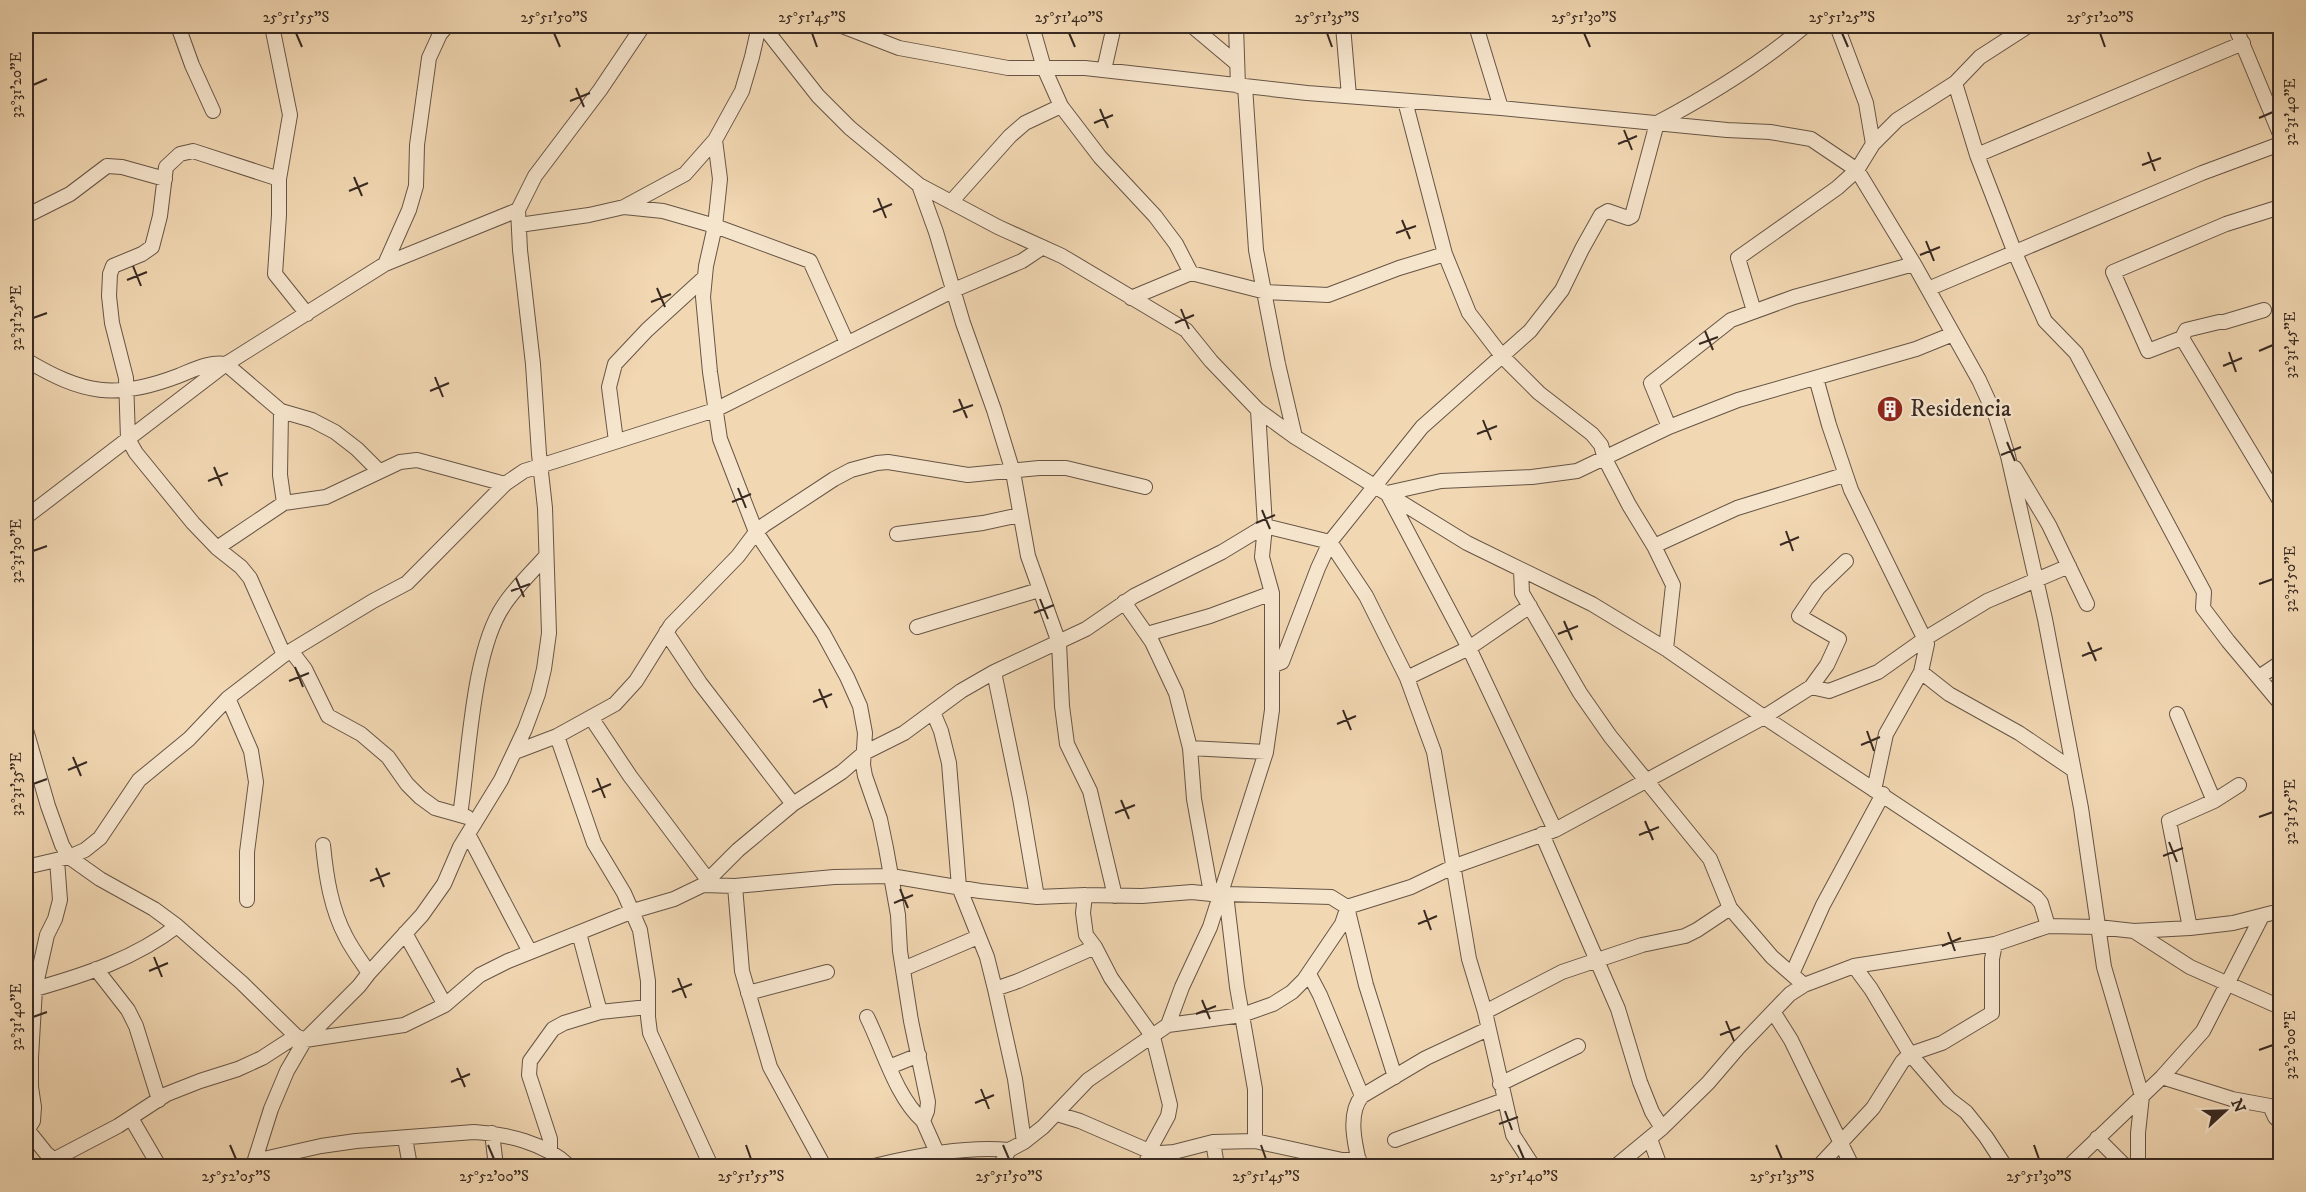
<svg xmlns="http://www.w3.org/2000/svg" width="2306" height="1192" viewBox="0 0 2306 1192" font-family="'IM FELL DW Pica',serif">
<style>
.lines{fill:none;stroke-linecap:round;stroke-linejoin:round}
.minor-casing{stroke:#665445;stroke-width:16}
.minor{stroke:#f6e5cd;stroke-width:14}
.ticks{fill:none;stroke:#382921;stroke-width:2}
.labels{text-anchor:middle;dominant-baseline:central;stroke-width:4.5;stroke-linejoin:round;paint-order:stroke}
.poi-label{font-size:24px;fill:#382921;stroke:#f6e5cd;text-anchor:start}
.neatline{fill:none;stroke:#382921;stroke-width:2}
.ticks-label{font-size:15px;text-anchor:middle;fill:#382921}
</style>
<rect width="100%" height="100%" fill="#f1d7b2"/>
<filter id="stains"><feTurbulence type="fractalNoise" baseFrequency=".00333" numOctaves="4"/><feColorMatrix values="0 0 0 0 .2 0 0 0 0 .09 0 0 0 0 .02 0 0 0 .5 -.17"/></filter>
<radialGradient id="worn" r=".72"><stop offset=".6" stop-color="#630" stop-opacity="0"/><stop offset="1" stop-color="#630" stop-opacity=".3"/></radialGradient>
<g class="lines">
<defs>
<path id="minor" d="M178 26 192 65 213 111
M272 26 290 115 279 179V215L275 274 307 314
M763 26 818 96 850 128 919 185 998 227 1062 256 1186 330 1211 361 1258 410 1295 437 1467 543 1592 604 1666 649 1764 717 2036 897 2041 903 2048 926
M842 26 899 48 1008 68H1085L1307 93 1501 108 1727 130 1770 132 1811 139 1857 170 1914 264 1979 380 1996 417 2008 456 2045 619 2081 808 2104 967 2142 1096 2138 1133V1166
M1032 26 1044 68 1061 106 1100 157 1155 216 1176 244 1191 273
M1192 26 1236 63
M1236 26 1238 86
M1343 26 1349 96
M1476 26 1501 108
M1837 26 1866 103 1873 144
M2235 26 2280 134
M1104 70 1114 26
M1955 83 1977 155 2015 253 2045 321 2076 353 2204 592 2203 608 2228 641 2280 703
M1245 86 1256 250 1278 364 1295 437
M1405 101 1445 254 1469 313 1502 356 1539 393 1592 434 1601 445 1605 459 1629 505 1654 546 1673 585 1666 649
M715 140 720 179 718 198 715 226 706 266 703 297 710 372 720 439 756 532 823 633 847 677 860 706 865 733 863 765 865 776 880 819 886 848 898 915 900 951 911 1021 928 1102 927 1111 923 1121 943 1166
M1977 155 2243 43
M279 179 193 151 180 154 166 167 160 216 152 247 142 254 113 266 110 274 109 296 112 323 126 378 128 439 136 453 193 523 217 548 241 567 250 578 284 655
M919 185 936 232 963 323 994 410 1013 472 1028 556 1059 643 1062 706 1067 744 1090 791 1115 896
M951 202 1010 136 1025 123 1061 106
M624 207 663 211 715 226 810 261 847 343
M26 216 70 194 107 166 122 167 165 179
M519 225 589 215 624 207 685 174 715 140 742 91 752 57 759 26
M385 264 518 210
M1928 289 2202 173 2280 144
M1131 298 1191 273 1266 292 1328 295 1399 268 1445 254
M2264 310 2224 322H2219L2186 330 2182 338 2148 351 2113 272 2226 224 2280 207
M1754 311 1738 258 1837 188 1857 170 1873 144 1897 120 1955 83 1980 57 2028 26
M2182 338 2280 501
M26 360C83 394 115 400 178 376 193 370 210 361 226 364L281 411 312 420 335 432 357 449 379 471
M1816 378 1829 425 1851 490 1927 644 1921 672 1886 734 1874 790
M281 411 280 475 284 503
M1669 427 1651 383 1731 320 1794 297 1914 264
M616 441 609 387 615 364 647 330 705 277
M2015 468 2049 525 2087 604
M26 517 226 364 385 264 409 210 416 186 417 145 429 58 440 34 447 26
M897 534 983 523 1020 515
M1654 546 1737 508 1844 475
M217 548 284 503 326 497 400 462 417 460 505 484
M1521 570 1522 593 1580 693 1610 736 1710 859 1730 908 1772 957 1804 985
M1124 602 1152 642 1176 693 1190 748 1194 799 1211 893
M917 627 1039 590
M666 632 700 683 793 804
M1147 634 1210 616 1272 593
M292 652 305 669 328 716 361 734 388 757 407 784 420 797 435 808 467 817
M1274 665 1282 662 1318 568 1330 542 1422 427 1530 331 1562 290 1582 249 1601 215 1608 211 1628 218 1632 216 1657 123C1710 95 1759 65 1805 26
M994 672 1020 798 1037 897
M1921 672 1949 694 2019 733 2072 769
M2259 677 2280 663
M1407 678 1469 648 1530 606
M1811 687 1827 665 1839 639 1799 616 1818 588 1846 561
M228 698 251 751 256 782 247 852V900
M933 712 941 731 949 763 959 887 987 957 995 989 1015 1079 1024 1142
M2177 714 2214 801
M592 719 630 776 708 880
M26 730 48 806 62 845 69 857 100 879 154 909 177 926 242 983 296 1036 305 1040 404 1025 445 1005 480 975 508 961 633 911 674 899 703 885 738 850 793 804 842 772 864 753 904 733 961 691 994 672 1086 629 1134 596 1222 552 1265 526 1330 542 1366 596 1407 678 1434 752 1469 959 1485 1012 1513 1135 1533 1166
M557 736 594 843 624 893 640 930 648 981V1017L650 1033 711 1166
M1190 748 1266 752
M515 752 557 736 615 704 636 681 671 625 738 556 756 532 764 525 834 479 851 470 877 463 888 462 968 475 1039 468H1066L1145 487
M460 815C469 758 472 651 504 605 515 588 532 572 546 556
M1555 830 1469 648 1387 493 1441 481 1532 477 1577 471 1669 427 1738 400 1916 349 1953 334
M468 834 530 952
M1542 834 1618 1009 1640 1082 1652 1112 1662 1128
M323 845C326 876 331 909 346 937 352 949 361 961 369 973
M26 867 69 857 85 850 100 838 139 780 189 739 228 698 284 655 373 601 407 583 505 484 524 471 715 410 954 290 1022 261 1043 247
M703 885 735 886 834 877 891 876 980 891 1037 897 1085 895 1142 896 1192 892 1221 895 1226 894 1331 897 1347 907 1366 985 1395 1077
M735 886 742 971 770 1067 824 1166
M1226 894 1237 987 1255 1089V1141
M1085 895 1083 913 1086 935 1095 947 1111 978 1153 1037 1170 1105 1168 1116 1149 1151 1146 1166
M1347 907 1411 887 1455 866 1555 830 1764 717 1811 687 1829 691 1878 672 1926 638 1987 601 2069 566
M2190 928 2169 821 2214 801 2239 785
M2134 931 2190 967 2280 1007
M405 933 445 1005
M579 933 600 1012
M1854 966 1871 989 1910 1054 1949 1099 1966 1112 1986 1137 2005 1166
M96 969 128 1010 136 1026 159 1100
M903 969 978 937
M1309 974 1320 995 1362 1096
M1792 974 1823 905 1883 794
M35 989C85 975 136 958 177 926
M995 989 1018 981 1095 947
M748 993 827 972
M1485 1012 1562 972 1642 945 1685 936 1697 930 1730 908
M1774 1013 1791 1040 1852 1166
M867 1017C883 1049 896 1097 923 1121
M1168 1025 1182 987 1210 927 1266 752 1272 710V593L1262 557 1265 526 1258 410
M889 1067 919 1055
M2162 1077 2232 1099 2270 1106 2275 1117 2280 1122
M1500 1084 1578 1046
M1057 1114 1080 1121 1149 1151 1161 1153 1174 1152 1213 1142 1255 1141 1342 1160 1359 1159
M131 1118 159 1166
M26 1128 46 1153 60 1165
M28 1129 33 1121 34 1107 31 1087V1057L35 989 47 935 55 919 60 900 57 860
M492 1133 496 1166
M405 1138 410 1166
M2097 1138 2125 1166
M1650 1139 1660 1166
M1395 1140 1504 1100
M1213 1142 1217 1166
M550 1152V1139L529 1075 530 1061 553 1029 564 1023 600 1012 648 1007
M255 1161 321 1146 356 1141 474 1132C507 1134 545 1143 569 1166
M50 1166 55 1159 118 1126 167 1094 200 1081 238 1069 262 1058 296 1036
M253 1166 271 1109 287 1071 305 1040 359 986 369 973 422 915 444 884 460 847 501 780 525 729 538 694 544 669 549 633 545 508 539 454 533 364 520 250 518 210 535 176 600 90 643 26
M874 1166C916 1156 965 1146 1009 1150
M1000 1166 1009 1150 1024 1142 1043 1127 1088 1080 1168 1025 1242 1015 1273 1004 1292 992 1304 980 1342 924 1347 909
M1360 1166C1355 1145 1347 1114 1362 1096L1426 1058 1488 1029
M1616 1166 1662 1128 1708 1083 1738 1048 1790 994 1804 985 1854 966 1995 944 2048 926 2098 927 2134 931 2190 928 2233 923 2272 913 2280 915
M1819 1166 1873 1108 1902 1062 1910 1054 1942 1043 1992 1013V959L1995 944
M2069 1166 2162 1077 2203 1031 2262 916"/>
</defs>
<use href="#minor" class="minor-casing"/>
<use href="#minor" class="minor"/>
</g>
<path class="ticks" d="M296 33 302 47M554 33 560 47M812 33 817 47M1069 33 1075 47M1327 33 1332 47M1584 33 1590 47M1842 33 1848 47M2100 33 2105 47M33 85 47 79M576 88 584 107M570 101 590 93M1100 109 1108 128M2259 118 2273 112M1094 123 1113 115M1624 130 1632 150M1618 144 1637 136M2148 152 2155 171M2142 165 2161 158M354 177 362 196M349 191 368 183M878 198 886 218M873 212 892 204M1402 220 1410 239M1396 233 1416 226M1926 241 1934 261M1920 255 1940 247M133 266 141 286M127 280 147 272M657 288 665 307M651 302 671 294M1181 309 1189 329M33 318 47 313M1175 323 1194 315M1705 331 1713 350M1699 344 1718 337M2259 351 2273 345M2229 352 2236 372M2223 366 2242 358M435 377 443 397M430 391 449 383M959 399 967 418M953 412 973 405M1483 420 1491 440M1477 434 1497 426M2007 442 2015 461M2001 455 2021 447M214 467 222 486M208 481 228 473M738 488 746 508M732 502 751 494M1262 510 1270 529M1256 523 1275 515M1786 531 1793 551M1780 545 1799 537M33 551 47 546M516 578 524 597M2259 584 2273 579M511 591 530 584M1040 599 1048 619M1034 613 1054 605M1564 621 1572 640M1558 634 1578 626M2088 642 2096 661M2082 656 2102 648M295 667 303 687M289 681 309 673M819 689 827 708M813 702 832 694M1343 710 1351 730M1337 724 1356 716M1867 731 1874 751M1861 745 1880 737M73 757 81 776M68 770 87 762M597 778 605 798M33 784 47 779M592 792 611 784M1121 800 1129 819M1115 813 1135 805M2259 817 2273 812M1645 821 1653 840M1639 835 1659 827M2169 842 2177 862M2163 856 2183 848M376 868 384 887M370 881 390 873M900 889 908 908M894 903 913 895M1424 910 1431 930M1418 924 1437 916M1948 932 1955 951M1942 946 1961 938M154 957 162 977M149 971 168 963M678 978 686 998M672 992 692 984M1202 1000 1210 1019M1196 1014 1216 1006M33 1017 47 1012M1726 1021 1734 1041M1720 1035 1740 1027M2259 1050 2273 1045M457 1068 465 1087M451 1082 470 1074M981 1089 989 1109M975 1103 994 1095M1505 1111 1512 1130M1499 1124 1518 1117M230 1145 236 1159M488 1145 494 1159M746 1145 751 1159M1003 1145 1009 1159M1261 1145 1266 1159M1518 1145 1524 1159M1776 1145 1782 1159M2034 1145 2039 1159"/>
<defs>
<symbol id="building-disc" viewBox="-11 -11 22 22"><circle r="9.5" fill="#8f2418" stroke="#f6e5cd"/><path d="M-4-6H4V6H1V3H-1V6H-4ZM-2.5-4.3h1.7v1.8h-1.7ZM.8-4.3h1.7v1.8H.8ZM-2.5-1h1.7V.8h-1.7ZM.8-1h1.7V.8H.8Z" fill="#fff"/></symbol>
</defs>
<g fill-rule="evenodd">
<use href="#building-disc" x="1875" y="394" width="30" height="30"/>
</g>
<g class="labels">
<g class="poi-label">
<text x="1910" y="409">Residencia</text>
</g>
</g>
<rect width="2306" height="1192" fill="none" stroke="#f1d7b2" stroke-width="66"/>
<g transform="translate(2225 1111) rotate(68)" stroke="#f6e5cd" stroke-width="4.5" paint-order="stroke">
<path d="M0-4.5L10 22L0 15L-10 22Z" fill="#382921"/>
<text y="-9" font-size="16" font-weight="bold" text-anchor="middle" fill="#382921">N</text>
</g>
<rect x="33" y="33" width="2240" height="1126" class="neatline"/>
<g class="ticks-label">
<text x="296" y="22">25°51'55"S</text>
<text x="554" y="22">25°51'50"S</text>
<text x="812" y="22">25°51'45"S</text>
<text x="1069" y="22">25°51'40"S</text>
<text x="1327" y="22">25°51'35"S</text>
<text x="1584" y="22">25°51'30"S</text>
<text x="1842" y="22">25°51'25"S</text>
<text x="2100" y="22">25°51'20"S</text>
<text transform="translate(16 85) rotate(-90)" y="5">32°31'20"E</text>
<text transform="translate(2290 112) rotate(-90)" y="5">32°31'40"E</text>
<text transform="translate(16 318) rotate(-90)" y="5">32°31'25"E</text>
<text transform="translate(2290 345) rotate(-90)" y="5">32°31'45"E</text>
<text transform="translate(16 551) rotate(-90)" y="5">32°31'30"E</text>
<text transform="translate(2290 579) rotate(-90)" y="5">32°31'50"E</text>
<text transform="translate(16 784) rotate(-90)" y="5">32°31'35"E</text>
<text transform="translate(2290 812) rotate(-90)" y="5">32°31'55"E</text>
<text transform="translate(16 1017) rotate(-90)" y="5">32°31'40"E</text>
<text transform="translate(2290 1045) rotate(-90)" y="5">32°32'00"E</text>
<text x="236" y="1181">25°52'05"S</text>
<text x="494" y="1181">25°52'00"S</text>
<text x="751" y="1181">25°51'55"S</text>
<text x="1009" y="1181">25°51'50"S</text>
<text x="1266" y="1181">25°51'45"S</text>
<text x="1524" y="1181">25°51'40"S</text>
<text x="1782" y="1181">25°51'35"S</text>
<text x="2039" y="1181">25°51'30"S</text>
</g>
<rect width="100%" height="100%" filter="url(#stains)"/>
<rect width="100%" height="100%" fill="url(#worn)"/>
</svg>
